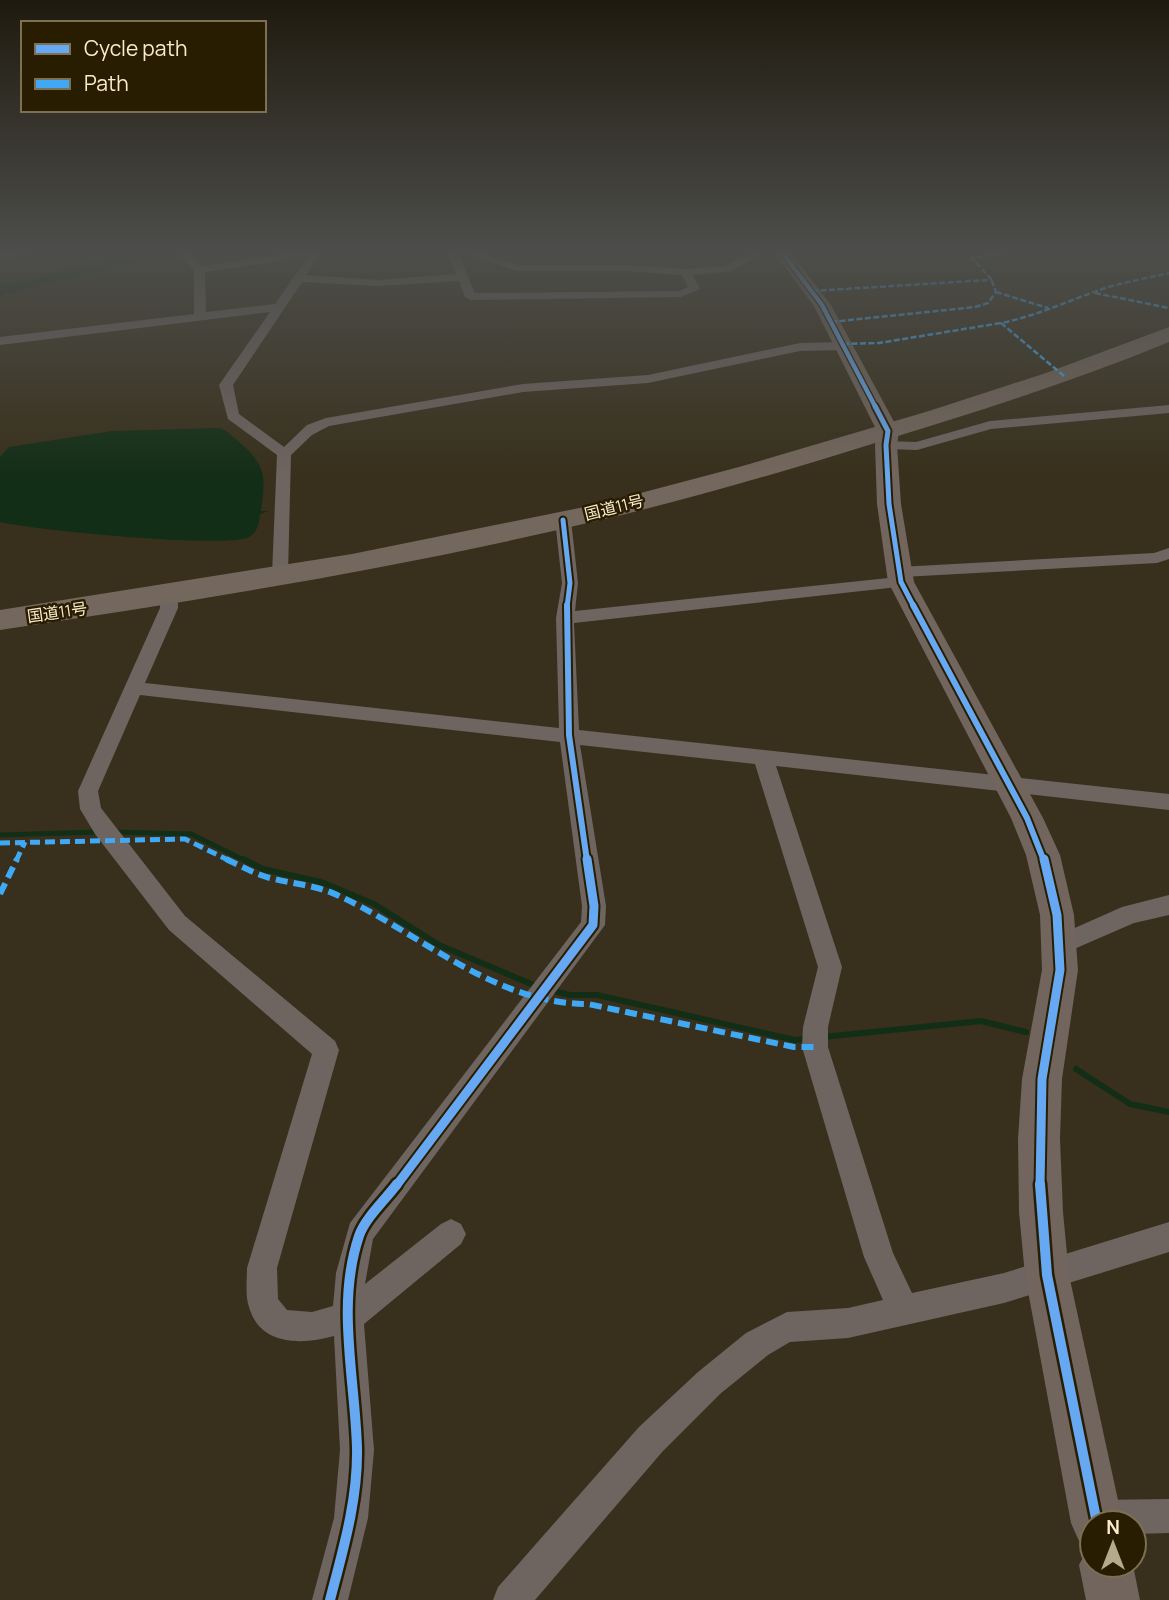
<svg xmlns="http://www.w3.org/2000/svg" width="1169" height="1600" viewBox="0 0 1169 1600" font-family="Manrope,'Noto Sans JP',sans-serif">
<style>
.water{fill:#132e16}
.lines{fill:none;stroke-linecap:round;stroke-linejoin:round}
.stream-far1{stroke:#132e16;stroke-width:5}
.stream{stroke:#132e16;stroke-width:6}
.river{fill:#132e16;fill-rule:evenodd}
.street{fill:#6e6460;fill-rule:evenodd}
.secondary{fill:#71655d;fill-rule:evenodd}
.highway{fill:#74675d;fill-rule:evenodd}
.quiet-far2{stroke:#3fa9f5;stroke-width:2.5;stroke-dasharray:6 2.5;stroke-linecap:butt}
.quiet-far1{stroke:#3fa9f5;stroke-width:5;stroke-dasharray:10 5;stroke-linecap:butt}
.quiet{stroke:#3fa9f5;stroke-width:6;stroke-dasharray:12 6;stroke-linecap:butt}
.cycleway-far4-casing{stroke:#281d01;stroke-width:7}
.cycleway-far3-casing{stroke:#281d01;stroke-width:9}
.cycleway-far2-casing{stroke:#281d01;stroke-width:10}
.cycleway-far1-casing{stroke:#281d01;stroke-width:13}
.cycleway-casing{stroke:#281d01;stroke-width:15}
.cycleway-far4{stroke:#66a8f1;stroke-width:4.5}
.cycleway-far3{stroke:#66a8f1;stroke-width:5}
.cycleway-far2{stroke:#66a8f1;stroke-width:6}
.cycleway-far1{stroke:#66a8f1;stroke-width:9}
.cycleway{stroke:#66a8f1;stroke-width:10}
.labels{text-anchor:middle;dominant-baseline:central;stroke-width:5;stroke-linejoin:round;paint-order:stroke}
.far-street-label{font-size:16px;fill:#faecca;stroke:#281d01}
</style>
<rect width="100%" height="100%" fill="#38301c"/>
<path class="water" d="M219 428C227 430 232 436 238 441 266 465 266 476 261 511H269L260 514C259 523 258 532 249 537 227 549 33 530 0 522V457L9 447 112 431Z"/>
<g class="lines">
<path class="stream-far1" d="M115 832 191 834 246 861
M0 835 98 832"/>
<path class="stream" d="M243 859 263 869 321 882 374 904 439 945 536 986
M549 990 570 995H597L795 1040 807 1039
M823 1037 981 1021 1026 1032
M1076 1069 1130 1104 1169 1112"/>
<path class="river" d="M140 251H169L167 255 0 296V286Z"/>
<path class="street" d="M41 251 36 254 0 258V252Z
M176 251H187L202 266 301 251H322L306 275 379 280 456 274 447 251H457L475 293 680 291 688 287 682 275 626 271H517L459 251H475L518 265H626L686 269 725 266 755 251H769L731 271 693 275 700 289 681 297 471 300 465 297 459 281 379 286 302 282 233 385 239 414 284 447 307 425 326 418 523 384 648 375 800 343 844 342 850 346 844 350 800 351 648 383 523 392 329 426 312 435 291 455 288 574 280 579 272 574 277 455 228 419 219 385 270 312 0 345V337L194 314V271ZM308 257 275 304 206 312 205 272Z
M1169 405V413L991 429 917 450 886 449 879 445 886 441 916 442 990 421Z
M563 515 571 520 578 583 575 611 898 577 891 572 899 567 1154 553 1169 548V559L1157 563 902 577 909 582 907 586 574 623 579 730 1169 794V810L776 766 842 967 828 1027V1047L893 1253 912 1293 1004 1273 1169 1222V1252L1004 1303 848 1338 790 1342 768 1355 720 1394 663 1451 535 1600H493L498 1587 639 1427 698 1372 746 1333 787 1312 848 1308 883 1300 864 1257 802 1047 803 1027 818 967 755 764 580 745 606 906 605 925 373 1239 365 1284 441 1224 451 1219 461 1224 466 1234 461 1244 364 1324 374 1450 368 1518 348 1600H312L334 1518 340 1450 334 1336C302 1345 260 1346 249 1307 245 1296 247 1280 247 1268L312 1054 169 930 95 834 80 809 78 791 160 608V594L169 589 178 594V608L145 683 559 728 556 618 562 583 555 520ZM140 695 560 742 582 906 581 922 350 1223 336 1273 333 1306 312 1312 287 1310 278 1299 277 1268 339 1050 335 1041 185 916 101 808 98 791Z
M1169 895V915L1134 923 1058 956 1050 953 1046 946 1050 939 1122 907Z
M1169 1499V1533L1134 1534V1523H1092V1533L1084 1529 1079 1517 1084 1505 1096 1500Z"/>
<path class="secondary" d="M773 251H789L831 305 899 431 897 445 901 504 914 582 1043 818 1060 855 1074 915 1078 970 1062 1079 1060 1139 1063 1212 1069 1275 1123 1523H1092V1565H1133L1140 1600H1086L1079 1565 1089 1546 1079 1541 1071 1523 1025 1275 1019 1212 1018 1139 1022 1079 1042 970 1040 915 1026 855 1011 818 888 582 877 504 875 445 877 431 814 306Z"/>
<path class="highway" d="M1169 327V342C1077 380 983 410 888 439 792 469 695 498 596 521 400 568 200 600 0 630V610L352 554 599 504 739 467 929 411 1046 373Z"/>
<path class="quiet-far2" d="M812 291 988 280 991 279 972 258 1022 251
M996 292 1048 308
M1095 293 1169 308
M831 322 975 307 988 303 996 292 991 279
M843 344 879 343 1001 323
M1064 376 1001 323C1037 316 1070 300 1105 288 1125 282 1148 278 1169 273"/>
<path class="quiet-far1" d="M0 843 185 839 230 861
M16 861 25 842"/>
<path class="quiet" d="M226 859C241 866 255 874 270 878 293 884 316 885 337 895 419 932 493 1004 588 1004L794 1047H815
M0 894 17 859"/>
<defs>
<path id="cycleway-far4" d="M781 251 822 305 876 408"/>
<path id="cycleway-far3" d="M875 406 888 431 886 445 889 504 901 582 914 607
M563 520 570 583 567 607"/>
<path id="cycleway-far2" d="M567 605 569 735 587 861
M913 605 1027 818 1044 861"/>
<path id="cycleway-far1" d="M396 1186 593 925 594 906 587 859
M1040 1186 1042 1079 1060 970 1057 915 1044 859"/>
<path id="cycleway" d="M1040 1184 1047 1275 1097 1523
M330 1600C343 1550 358 1500 357 1448 355 1378 336 1304 359 1236 365 1218 386 1199 397 1184"/>
</defs>
<use href="#cycleway-far4" class="cycleway-far4-casing"/>
<use href="#cycleway-far3" class="cycleway-far3-casing"/>
<use href="#cycleway-far2" class="cycleway-far2-casing"/>
<use href="#cycleway-far1" class="cycleway-far1-casing"/>
<use href="#cycleway" class="cycleway-casing"/>
<use href="#cycleway-far4" class="cycleway-far4"/>
<use href="#cycleway-far3" class="cycleway-far3"/>
<use href="#cycleway-far2" class="cycleway-far2"/>
<use href="#cycleway-far1" class="cycleway-far1"/>
<use href="#cycleway" class="cycleway"/>
</g>
<linearGradient id="sky" x2="0" y2="1"><stop stop-color="#1f1a0f"/><stop offset="0.53" stop-color="#4d4e4b"/><stop offset="1" stop-color="#4d4e4b" stop-opacity="0"/></linearGradient>
<rect width="1169" height="475" fill="url(#sky)"/>
<g class="labels">
<g class="far-street-label">
<text transform="translate(614 507) rotate(-14)">国道11号</text>
<text transform="translate(57 612) rotate(-8)">国道11号</text>
</g>
</g>
<rect x="21" y="21" width="245" height="91" fill="#281d01" stroke="#7c7051" stroke-width="2"/>
<rect x="35" y="44" width="35" height="10" fill="#66a8f1" stroke="#7c7051" stroke-width="2"/>
<text x="84" y="56" font-size="21" fill="#faecca">Cycle path</text>
<rect x="35" y="79" width="35" height="10" fill="#3fa9f5" stroke="#7c7051" stroke-width="2"/>
<text x="84" y="91" font-size="21" fill="#faecca">Path</text>
<g transform="translate(1113 1544)"><circle r="33" fill="#281d01" stroke="#7c7051" stroke-width="2"/>
<path d="M0-5L12 26L0 18L-12 26Z" fill="#b6aa8d"/>
<text y="-10" font-size="19" font-weight="bold" text-anchor="middle" fill="#faecca">N</text>
</g>
</svg>
